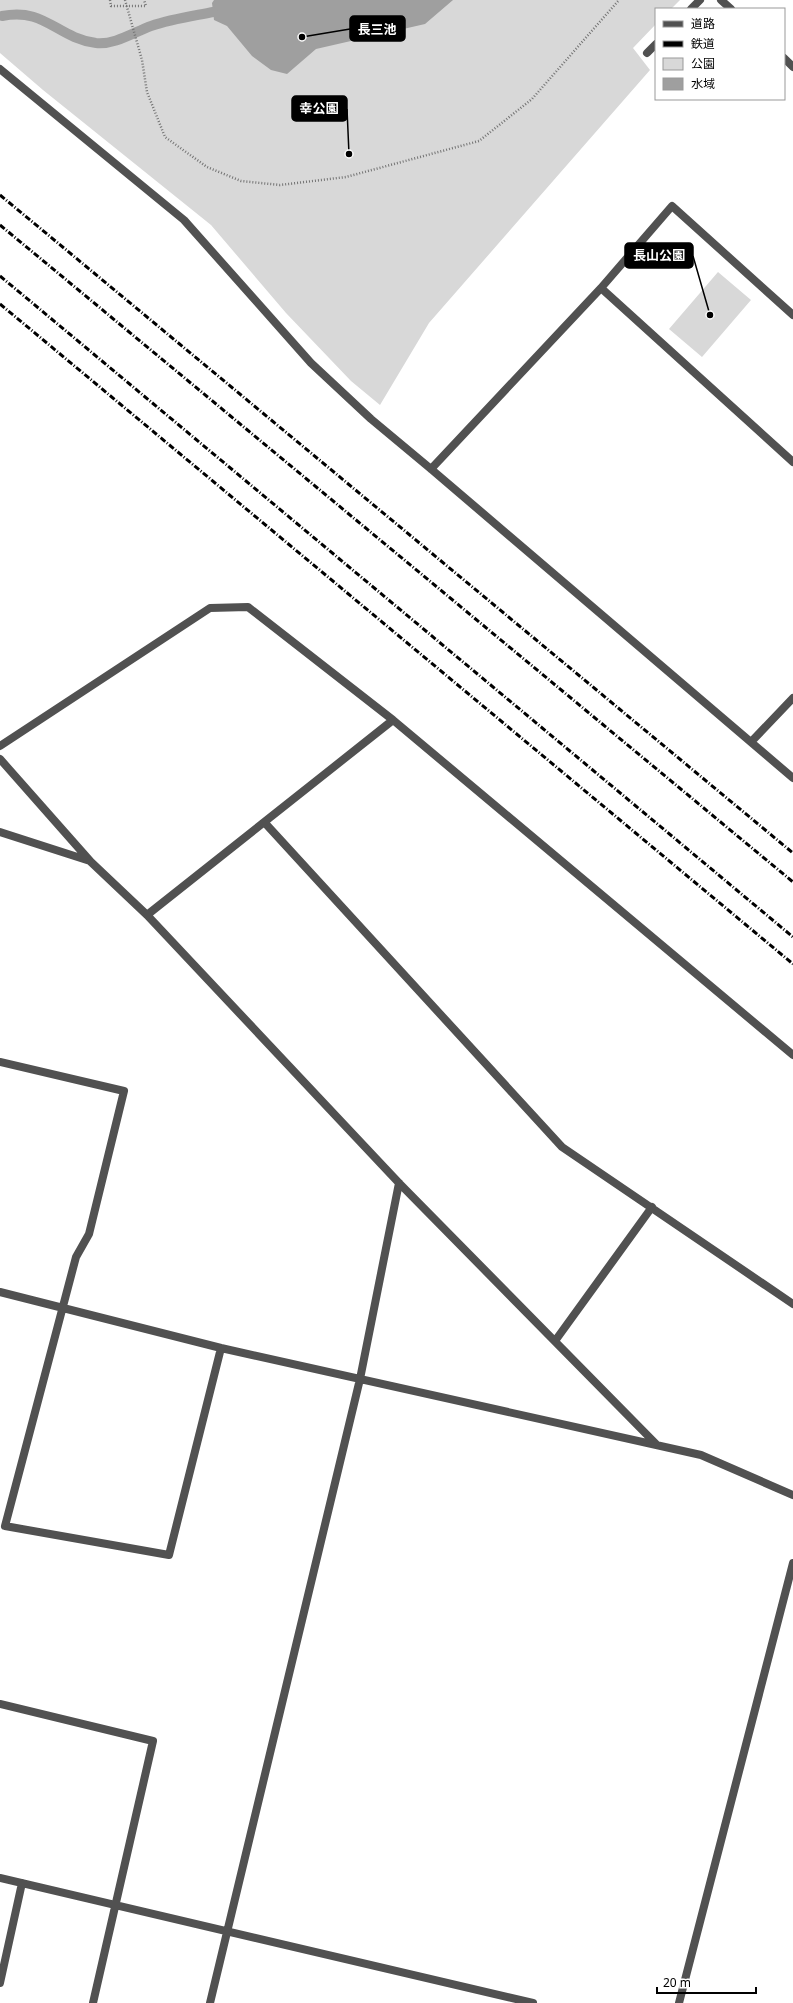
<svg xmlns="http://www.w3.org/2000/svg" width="793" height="2003" viewBox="0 0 793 2003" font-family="'Noto Sans','Noto Sans JP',sans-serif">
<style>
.green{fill:#d8d8d8}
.water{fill:#9f9f9f}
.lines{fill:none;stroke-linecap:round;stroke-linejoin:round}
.stream{stroke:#9f9f9f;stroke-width:10}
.path{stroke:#737373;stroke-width:2.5;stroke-dasharray:1 2;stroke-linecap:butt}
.minor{stroke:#515151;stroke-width:8}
.rail{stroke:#000;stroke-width:3;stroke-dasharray:6 2 1 2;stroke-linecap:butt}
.leader{fill:none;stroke:#000;stroke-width:1.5}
.callout-dot{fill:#000;stroke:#fff;stroke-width:1.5}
.callout{fill:#000;stroke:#000;stroke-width:1.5}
.callout-label{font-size:13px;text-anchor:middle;font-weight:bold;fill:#fff}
</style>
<rect width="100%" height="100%" fill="#fff"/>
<path class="green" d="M0 0H680L671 9H656V24L633 48 650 70 429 323 380 405 351 381 286 313 211 225 43 90 0 53Z
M718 272 751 300 702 357 669 329Z"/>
<path class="water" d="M214 0H453L425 24 316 49 287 74 271 70 252 56 227 26 214 20 212 3Z"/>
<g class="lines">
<path class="stream" d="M2 16C45 7 57 38 96 43 115 45 134 32 151 26 171 19 193 16 213 12"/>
<path class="path" d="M110 0 111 6H146L144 0
M125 0 142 60 147 92 165 137 207 167 241 181 280 185 346 177 479 141 532 99 619 0"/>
<path class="minor" d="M721 0 731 9
M691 9 700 0
M647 53 656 44
M784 58 793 67
M0 69 184 220 311 363 371 419 431 469 793 778
M601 288 672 206 793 315
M431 469 601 288 793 462
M751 742 793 698
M0 746 210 608 248 607 393 720 793 1055
M0 759 91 862 147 915 399 1183 657 1445
M265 823 562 1147 793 1304
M0 832 90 861
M147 915 393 720
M0 1062 124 1091 89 1234 76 1257 5 1526 169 1555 221 1348
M0 1292 221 1348 701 1455 793 1495
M555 1341 652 1207
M0 1704 153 1741 93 2003
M0 1878 533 2003
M0 1983 22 1883
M210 2003 360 1379 399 1183
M679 2003 793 1563"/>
<path class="rail" d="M0 195 793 853
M0 225 793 882
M0 276 793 937
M0 304 793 964"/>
</g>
<path class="leader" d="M302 37L350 29M349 154L347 109M710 315L693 256"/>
<g class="callout-dot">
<circle cx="302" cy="37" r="4"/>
<circle cx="349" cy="154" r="4"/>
<circle cx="710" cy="315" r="4"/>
</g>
<g class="callout">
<rect x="350" y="16" width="55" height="25" rx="4"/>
<rect x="292" y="96" width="55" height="25" rx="4"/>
<rect x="625" y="243" width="68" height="25" rx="4"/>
</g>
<g class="callout-label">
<text x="377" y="34">長三池</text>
<text x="319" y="113">幸公園</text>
<text x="659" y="260">長山公園</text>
</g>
<rect x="655" y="8" width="130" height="92" fill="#ffffff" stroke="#999999"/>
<rect x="663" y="21" width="20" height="6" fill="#515151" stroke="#999999"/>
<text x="691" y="28" font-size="12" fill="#000000">道路</text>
<rect x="663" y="41" width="20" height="6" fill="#000000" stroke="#999999"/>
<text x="691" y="48" font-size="12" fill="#000000">鉄道</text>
<rect x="663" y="58" width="20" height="12" fill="#d8d8d8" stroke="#999999"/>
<text x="691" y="68" font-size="12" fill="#000000">公園</text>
<rect x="663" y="78" width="20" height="12" fill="#9f9f9f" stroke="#999999"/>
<text x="691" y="88" font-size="12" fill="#000000">水域</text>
<path d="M657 1987v6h99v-6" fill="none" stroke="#000000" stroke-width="2"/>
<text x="663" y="1987" font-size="12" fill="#000000" stroke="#ffffff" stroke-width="3" paint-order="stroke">20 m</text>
</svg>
